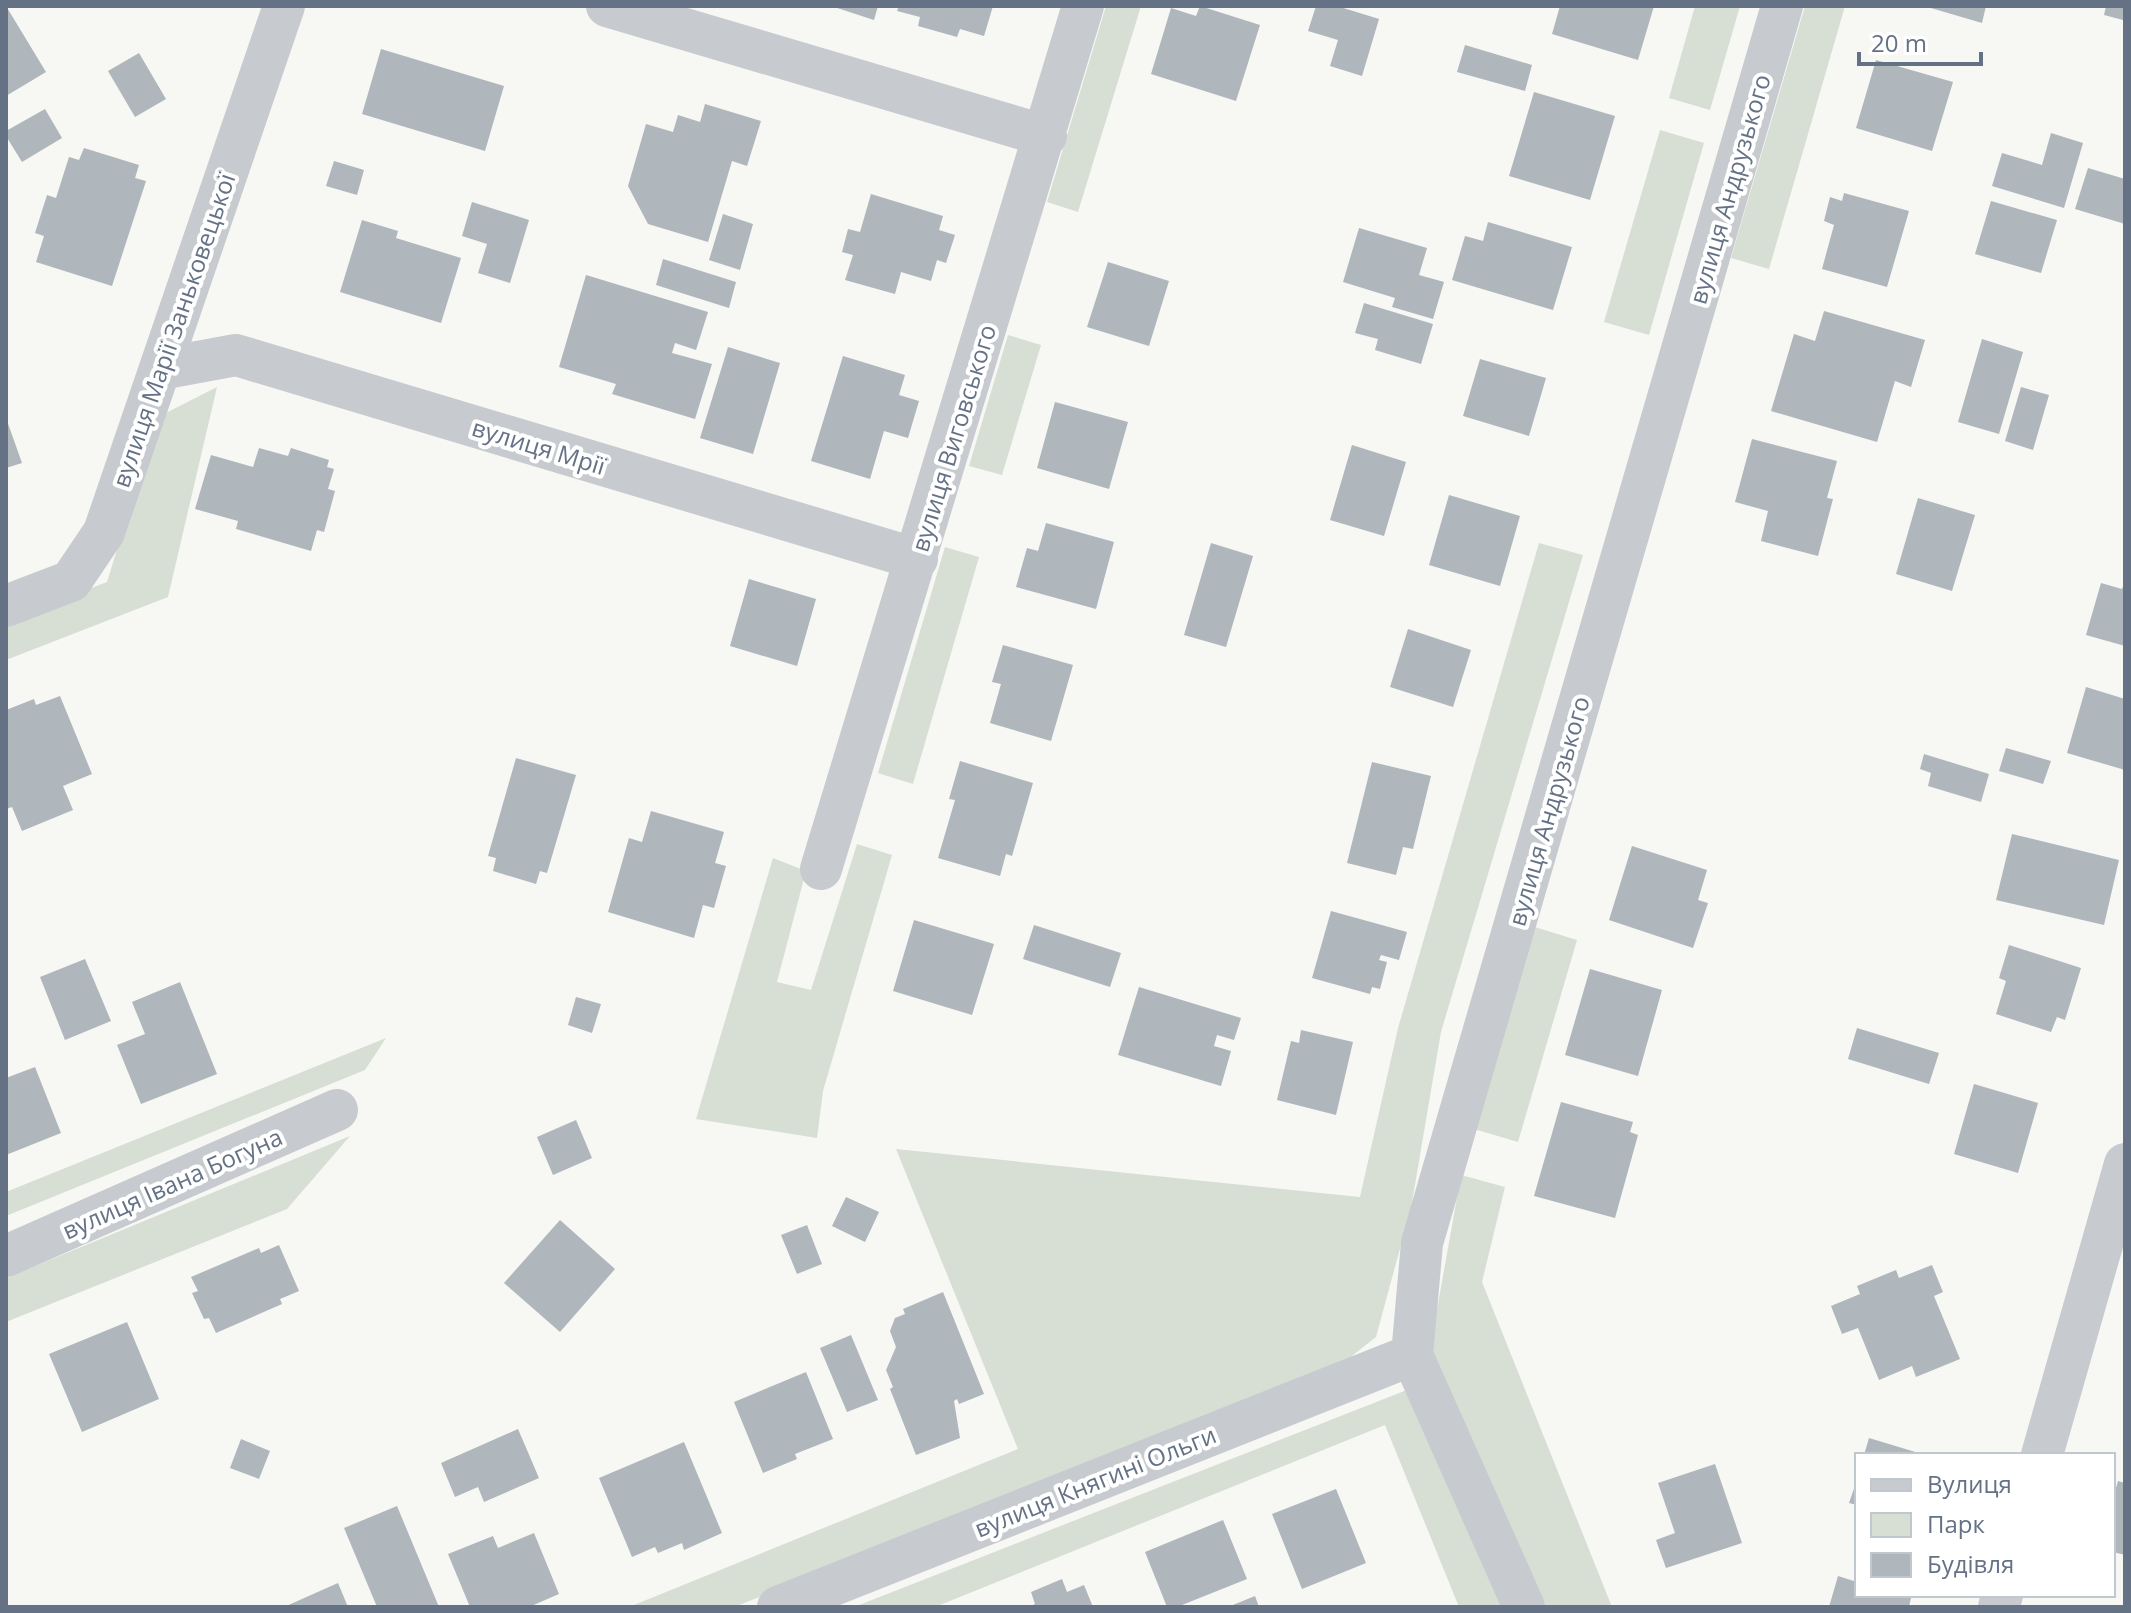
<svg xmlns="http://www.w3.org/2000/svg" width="2131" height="1613" viewBox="0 0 2131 1613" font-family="'Open Sans',sans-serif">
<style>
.green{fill:#d7dfd5}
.building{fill:#afb6bc}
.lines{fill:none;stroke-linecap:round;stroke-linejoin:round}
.minor{stroke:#c7cace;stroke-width:42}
.labels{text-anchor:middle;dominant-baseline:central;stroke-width:8;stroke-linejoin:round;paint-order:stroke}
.street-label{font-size:24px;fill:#657286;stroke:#fff}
</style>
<rect width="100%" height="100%" fill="#f7f7f4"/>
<path class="green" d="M1106 6H1141L1078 212 1047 202Z
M1695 6H1740L1710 110 1669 98Z
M1805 6H1845L1769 269 1731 258Z
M1660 130 1704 143 1649 335 1604 322Z
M1008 335 1041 345 1002 475 969 466Z
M217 387 168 597 6 660V621L107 582 158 417Z
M1539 543 1583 555 1441 1032 1411 1208 1376 1337 1334 1370 734 1607H629L1018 1449 896 1149 1360 1197 1398 1028Z
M945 547 979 557 913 784 878 773Z
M857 844 892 855 823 1091 817 1138 696 1119 773 858 806 871 777 982 811 990Z
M1525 924 1577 940 1518 1142 1467 1127Z
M386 1038 365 1070 6 1216V1192Z
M350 1136 287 1209 6 1322V1278Z
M1461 1175 1505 1187 1482 1282 1612 1607H1543L1430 1349Z
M1412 1388 1508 1607H1459L1385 1425 935 1607H854Z"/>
<path class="building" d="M6 6 46 72 6 96Z
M831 6H878L874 20Z
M899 6H993L984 36 960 29 957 37 918 26 920 17 897 11Z
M1200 6 1260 25 1236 101 1151 74 1171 8 1196 16Z
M1316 6H1337L1379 19 1362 76 1330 66 1338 40 1308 31Z
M1560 6H1654L1638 60 1552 34Z
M1924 6H1986L1982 23Z
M2106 6H2125L2123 20 2104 15Z
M1465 45 1532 65 1525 91 1457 72Z
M381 49 504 86 485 151 362 114Z
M139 53 166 99 135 117 108 71Z
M1876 60 1953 82 1932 151 1856 128Z
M1534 92 1615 116 1590 200 1509 176Z
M705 104 761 121 747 166 732 161 708 242 648 224 628 186 646 124 673 132 678 115 700 122Z
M45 109 62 138 22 162 6 136V131Z
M2051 133 2083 143 2064 208 1992 186 2002 153 2042 165Z
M84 148 139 165 135 178 146 181 112 286 36 262 44 236 35 233 47 195 56 198 69 157 79 160Z
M334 161 364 170 357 195 326 186Z
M2088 168 2125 179V224L2075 209Z
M1844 193 1909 211 1887 287 1822 269 1834 225 1824 221 1830 197 1842 201Z
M871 194 943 216 939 230 955 235 946 263 937 260 931 281 901 272 895 294 845 280 853 255 842 252 848 229 860 232Z
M1991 201 2057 220 2041 273 1975 254Z
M472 202 529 220 510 283 478 273 487 244 462 236Z
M723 214 753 224 740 270 709 260Z
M362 220 398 231 396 238 461 258 441 323 340 292Z
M1488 222 1572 247 1553 310 1452 280 1465 236 1483 241Z
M1359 228 1427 248 1419 275 1444 282 1433 319 1392 307 1395 298 1343 282Z
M663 259 736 282 729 308 656 285Z
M1108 262 1169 281 1149 346 1087 327Z
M586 275 708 312 696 350 675 343 672 353 712 364 695 419 612 394 616 384 559 367Z
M1364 303 1433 324 1421 364 1375 350 1378 339 1355 333Z
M1824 311 1925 340 1911 387 1895 381 1877 442 1771 411 1794 334 1815 341Z
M1982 339 2023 352 1999 434 1958 422Z
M728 347 780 363 753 454 700 438Z
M843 356 905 375 899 395 919 401 908 438 884 431 870 479 811 461Z
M1480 359 1546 378 1529 436 1463 416Z
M2021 387 2049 395 2033 450 2005 441Z
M1055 402 1128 422 1109 489 1037 468Z
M6 418 22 463 6 468Z
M1752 439 1837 461 1827 498 1833 499 1818 556 1761 541 1768 511 1735 502Z
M1352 445 1406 462 1384 536 1330 520Z
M259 448 288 456 291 448 329 460 327 467 334 469 328 489 335 491 324 532 317 530 311 551 236 529 238 521 195 509 211 455 253 467Z
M1449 495 1520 516 1500 586 1429 565Z
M1918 498 1975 515 1952 591 1896 574Z
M1046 523 1114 542 1096 609 1016 587 1027 548 1038 551Z
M1211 543 1253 556 1226 647 1184 635Z
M749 579 816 599 797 666 730 646Z
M2125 581V646L2086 635 2101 583 2122 589Z
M1408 629 1471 650 1453 707 1390 687Z
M1003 645 1073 665 1051 741 990 723 1001 684 992 682Z
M2086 687 2125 699V770L2067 753Z
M60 696 92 774 63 786 73 810 22 831 12 807 6 809V710L34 699 36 705Z
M2006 748 2051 761 2043 784 1999 771Z
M1924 754 1989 774 1981 802 1928 786 1931 773 1920 769Z
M516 758 576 775 547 873 540 871 536 884 493 871 496 858 488 856Z
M960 761 1033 783 1012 856 1006 854 1000 876 938 858 955 800 949 799Z
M1372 762 1431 776 1413 849 1403 847 1396 875 1347 863Z
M651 811 724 832 715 863 726 866 714 908 703 905 694 938 608 912 629 838 642 842Z
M2012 834 2119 860 2104 925 1996 900Z
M1632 846 1707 870 1698 900 1708 903 1693 948 1609 920Z
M1331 911 1407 932 1399 960 1381 955 1379 960 1387 962 1380 989 1372 987 1370 994 1312 978Z
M914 920 994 944 972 1015 893 991Z
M1034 925 1121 953 1110 987 1023 959Z
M2009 945 2081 968 2065 1020 2057 1017 2051 1032 1996 1014 2006 981 1999 978Z
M85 959 111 1021 65 1040 40 977Z
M1590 969 1662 990 1638 1076 1565 1055Z
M180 982 217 1074 141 1104 117 1045 145 1034 132 1002Z
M1139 987 1241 1018 1234 1040 1217 1035 1214 1046 1231 1051 1221 1086 1118 1055Z
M576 997 601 1004 592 1033 568 1025Z
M1857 1028 1939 1053 1929 1084 1848 1059Z
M1301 1030 1353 1042 1336 1115 1277 1100 1291 1041 1299 1043Z
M35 1067 61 1133 6 1155V1078Z
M1974 1084 2038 1103 2018 1173 1954 1154Z
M1561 1102 1633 1122 1630 1132 1638 1135 1615 1218 1534 1196Z
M576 1120 592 1158 553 1175 537 1137Z
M846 1197 879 1212 865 1242 832 1226Z
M560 1220 615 1269 560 1332 504 1283Z
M807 1225 822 1264 797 1274 781 1235Z
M279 1245 299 1291 280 1299 282 1304 216 1333 209 1318 204 1319 192 1293 198 1291 191 1277 259 1248 261 1253Z
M1932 1265 1943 1292 1934 1296 1960 1359 1916 1377 1912 1366 1879 1380 1858 1328 1842 1334 1831 1306 1860 1294 1857 1286 1896 1270 1899 1278Z
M943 1292 984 1394 959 1404 957 1399 954 1401 960 1438 916 1455 890 1389 893 1387 886 1370 896 1347 890 1331 895 1318 905 1314 903 1309Z
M127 1322 159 1399 82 1432 49 1354Z
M851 1335 878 1400 847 1412 820 1348Z
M806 1372 833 1439 795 1454 797 1459 763 1473 734 1402Z
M518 1429 539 1478 484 1502 478 1487 455 1497 441 1463Z
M1869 1438 1922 1454V1455H1864Z
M241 1439 270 1451 259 1479 230 1468Z
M684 1442 722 1533 684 1550 682 1543 658 1553 655 1547 632 1557 599 1478Z
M1715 1464 1742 1543 1666 1568 1656 1540 1675 1533 1658 1483Z
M1857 1480V1505L1849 1503Z
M2118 1481 2125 1483V1555L2113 1552V1498Z
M1336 1489 1366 1563 1302 1589 1272 1514Z
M397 1506 439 1607H377L344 1528Z
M1223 1520 1247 1579 1177 1607H1167L1145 1552Z
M534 1533 559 1594 529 1607H470L448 1554 493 1536 498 1548Z
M1838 1576 1857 1582V1595H1902L1911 1598 1909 1607H1829Z
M1062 1579 1067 1592 1084 1585 1093 1607H1029L1035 1604 1031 1592Z
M338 1583 348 1607H284Z
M1255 1596 1259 1607H1228Z"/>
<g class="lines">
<path class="minor" d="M607 6 1046 136
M160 369 236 355 917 559
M6 606 71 581 104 532 284 6
M821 869 1083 6
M6 1256 337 1110
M2042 1455 2125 1164
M778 1607 1412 1355
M1524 1607 1412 1355 1422 1243 1782 6
M1999 1607 2002 1595"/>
</g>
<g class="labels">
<g class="street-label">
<text transform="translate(1729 189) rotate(-74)">вулиця Андрузького</text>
<text transform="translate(173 330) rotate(-71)">вулиця Марії Заньковецької</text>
<text transform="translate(953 438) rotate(-73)">вулиця Виговського</text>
<text transform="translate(539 446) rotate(17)">вулиця Мрії</text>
<text transform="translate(1548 811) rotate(-74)">вулиця Андрузького</text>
<text transform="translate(172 1183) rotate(-24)">вулиця Івана Богуна</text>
<text transform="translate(1095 1481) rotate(-22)">вулиця Княгині Ольги</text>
</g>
</g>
<rect width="2131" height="1613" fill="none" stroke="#657286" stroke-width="16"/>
<rect x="1855" y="1453" width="260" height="144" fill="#ffffff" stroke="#c1c7cf" stroke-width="2"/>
<rect x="1871" y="1479" width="40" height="12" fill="#c7cace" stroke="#c1c7cf" stroke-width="2"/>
<text x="1927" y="1493" font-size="24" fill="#657286">Вулиця</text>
<rect x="1871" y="1513" width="40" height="24" fill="#d7dfd5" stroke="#c1c7cf" stroke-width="2"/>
<text x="1927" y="1533" font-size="24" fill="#657286">Парк</text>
<rect x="1871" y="1553" width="40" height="24" fill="#afb6bc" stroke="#c1c7cf" stroke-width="2"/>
<text x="1927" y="1573" font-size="24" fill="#657286">Будівля</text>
<path d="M1859 52v12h122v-12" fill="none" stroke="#657286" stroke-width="4"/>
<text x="1871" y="52" font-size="24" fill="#657286" stroke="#ffffff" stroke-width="6" paint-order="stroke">20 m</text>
</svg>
